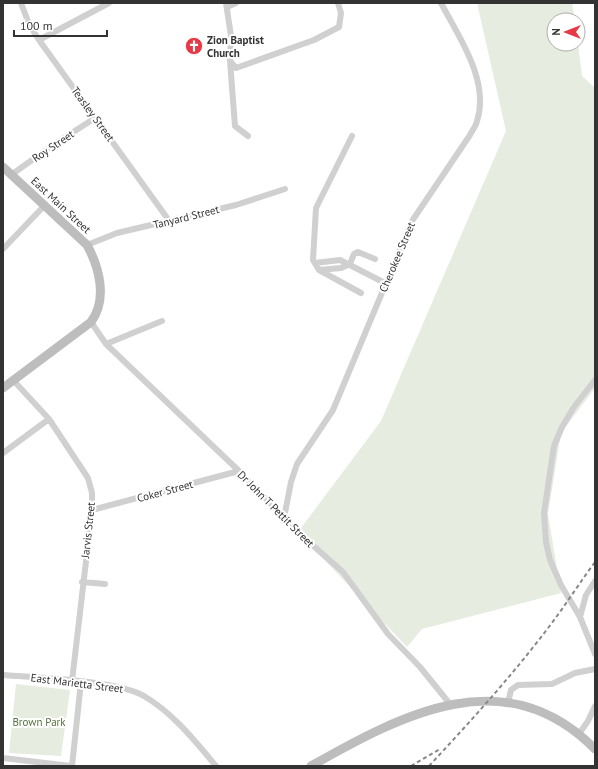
<svg xmlns="http://www.w3.org/2000/svg" width="598" height="769" viewBox="0 0 598 769" font-family="'PT Sans',sans-serif">
<style>
.green{fill:#e6ecdf}
.lines{fill:none;stroke-linecap:round;stroke-linejoin:round}
.street{stroke:#d0d0d0;stroke-width:6}
.secondary{stroke:#bdbdbd;stroke-width:9}
.rail{stroke:#888;stroke-width:2;stroke-dasharray:4 3;stroke-linecap:butt}
.labels{text-anchor:middle;dominant-baseline:central;stroke-width:4;stroke-linejoin:round;paint-order:stroke}
.poi-label{font-size:11px;font-weight:bold;fill:#333;stroke:#fff;text-anchor:start}
.street-label{font-size:11px;fill:#333;stroke:#fff}
.park-label{font-size:11px;fill:#56703f;stroke:#fff}
</style>
<rect width="100%" height="100%" fill="#fff"/>
<path class="green" d="M477 3H572L575 20H554V44H578L582 76 595 88V388L561 433 548 514 561 593 422 629 407 647 298 532 381 421 506 131Z
M16 684 70 690 61 756 9 753Z"/>
<g class="lines">
<path class="street" d="M21 3 29 24 39 40 170 222
M226 3 231 36 230 61 235 126 248 136
M227 7 236 3
M39 40 109 3
M230 61 236 68 314 40 339 27 341 13 338 3
M11 175 53 145 95 118
M87 245 117 233 236 205 285 189
M3 249 44 206
M315 263 340 260 385 283
M350 264 354 254 358 252 375 259
M319 270 313 260 316 208 352 136
M319 270 361 293
M319 270 341 268 350 264
M91 322 106 344 239 471 301 535 343 572 388 634 420 667 450 704
M106 344 162 321
M13 380 49 419 88 478 92 493V510L72 681
M595 380 574 407 562 427 554 446 544 513 546 542 550 560 561 585 580 617 595 654
M3 453 49 419
M92 510 239 471
M284 518 291 482 297 464 333 410 412 221 470 135C472 131 476 126 477 121 490 81 459 37 441 3
M82 582 105 584
M580 617 586 595 595 581
M3 675C39 678 115 680 144 696 173 713 195 741 216 766
M508 703 511 690 518 685 552 684 575 673 595 669
M579 734 588 721 595 706
M3 758 71 766
M72 766 81 682"/>
<path class="secondary" d="M3 167 87 245C99 267 108 299 91 322L3 388
M311 766C403 714 506 659 595 749"/>
<path class="rail" d="M411 766 440 749
M429 766C469 723 509 679 545 632 563 609 578 585 595 562"/>
</g>
<defs>
<symbol id="church-disc" viewBox="-11 -11 22 22"><circle r="9.5" fill="#e63946" stroke="#fff"/><path d="M-1.2-6h2.4v3.5h3.3v2.4h-3.3V6h-2.4V-.1h-3.3v-2.4h3.3Z" fill="#fff"/></symbol>
</defs>
<g fill-rule="evenodd">
<use href="#church-disc" x="184" y="36" width="20" height="20"/>
</g>
<g class="labels">
<g class="poi-label">
<text x="207" y="40">Zion Baptist<tspan x="207" dy="13">Church</tspan></text>
</g>
<g class="street-label">
<text transform="translate(93 114) rotate(54)">Teasley Street</text>
<text transform="translate(53 146) rotate(-34)">Roy Street</text>
<text transform="translate(61 205) rotate(43)">East Main Street</text>
<text transform="translate(186 217) rotate(-14)">Tanyard Street</text>
<text transform="translate(397 257) rotate(-67)">Cherokee Street</text>
<text transform="translate(165 491) rotate(-15)">Coker Street</text>
<text transform="translate(276 509) rotate(45)">Dr John T Pettit Street</text>
<text transform="translate(88 530) rotate(-84)">Jarvis Street</text>
<text transform="translate(77 683) rotate(7)">East Marietta Street</text>
</g>
<g class="park-label">
<text x="39" y="722">Brown Park</text>
</g>
</g>
<rect width="598" height="769" fill="none" stroke="#333333" stroke-width="8"/>
<g transform="translate(566 32) rotate(270)"><circle r="19" fill="#ffffff" stroke="#adadad"/>
<path d="M0-3L7 15L0 10L-7 15Z" fill="#e63946"/>
<text y="-6" font-size="11" font-weight="bold" text-anchor="middle" fill="#333333">N</text>
</g>
<path d="M14 30v6h93v-6" fill="none" stroke="#333333" stroke-width="2"/>
<text x="20" y="30" font-size="12" fill="#333333" stroke="#ffffff" stroke-width="3" paint-order="stroke">100 m</text>
</svg>
